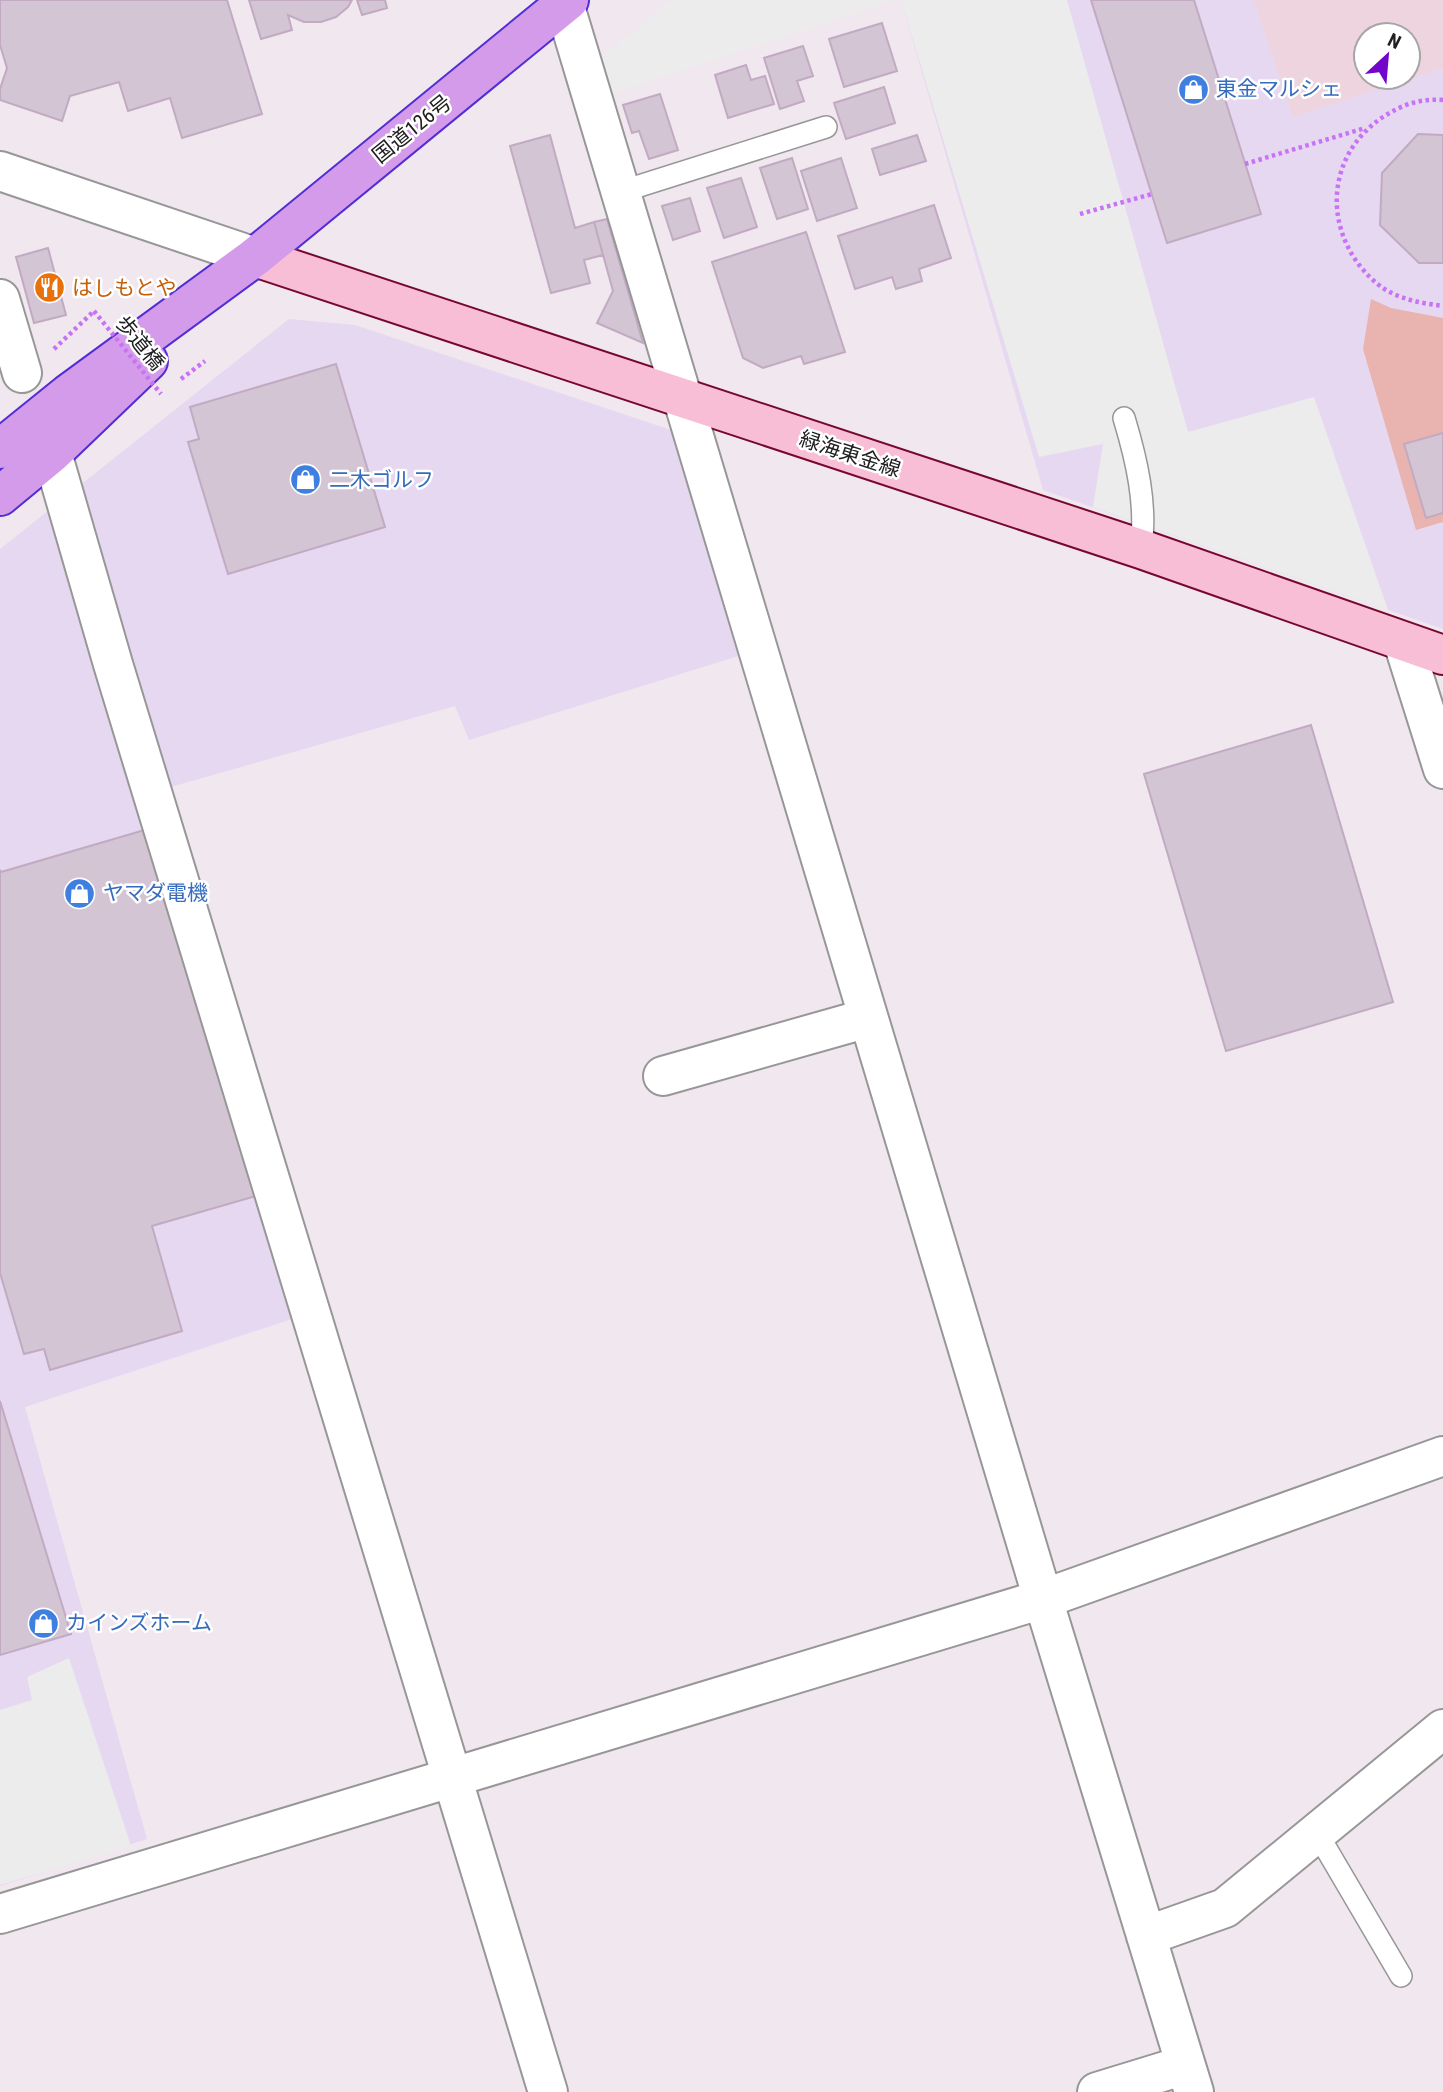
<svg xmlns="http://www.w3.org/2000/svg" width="1443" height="2092" viewBox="0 0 1443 2092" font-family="'Roboto Condensed','Noto Sans JP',sans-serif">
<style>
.commercial{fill:#e6d8f0;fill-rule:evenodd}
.farmland{fill:#eed4de;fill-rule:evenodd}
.grass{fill:#e9b3af}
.parking{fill:#ececec}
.building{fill:#d3c5d3;stroke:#c2aac2;stroke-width:2}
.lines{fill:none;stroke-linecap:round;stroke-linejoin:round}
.service-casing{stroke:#979797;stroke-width:24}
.minor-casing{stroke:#979797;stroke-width:42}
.tertiary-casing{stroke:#979797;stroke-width:42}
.secondary-casing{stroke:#76082e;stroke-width:42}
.trunk-casing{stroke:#502dd6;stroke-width:42}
.path{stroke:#c873f6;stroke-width:4.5;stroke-dasharray:3.5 3.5;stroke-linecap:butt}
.service{stroke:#fff;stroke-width:21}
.minor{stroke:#fff;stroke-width:38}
.tertiary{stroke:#fff;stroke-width:38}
.secondary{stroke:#f8bed5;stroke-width:38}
.trunk{stroke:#d49bea;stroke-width:38}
.path-bridge{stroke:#c873f6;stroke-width:4.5;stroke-dasharray:3.5 3.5;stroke-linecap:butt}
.labels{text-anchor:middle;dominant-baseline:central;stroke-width:5;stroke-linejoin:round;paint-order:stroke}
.shop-label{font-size:21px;fill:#366cbe;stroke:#fff;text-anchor:start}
.street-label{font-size:21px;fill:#202020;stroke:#fff}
.food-label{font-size:21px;fill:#c56008;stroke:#fff;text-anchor:start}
</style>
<rect width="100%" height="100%" fill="#f1e7ef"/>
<path class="commercial" d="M901 0H1443V629L1043 490ZM1366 35H1408V77H1366Z
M289 319 355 325 683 434 745 654 469 740 455 706 139 796 298 1317 25 1407 147 1839 0 1886V549Z"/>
<path class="farmland" d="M1254 0H1443V68L1293 117ZM1408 35V77H1366V35Z"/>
<path class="grass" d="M1371 299 1391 308 1443 318V522L1416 530 1363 349Z"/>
<path class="parking" d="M671 0H896L611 94 596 63Z
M901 0H1067L1188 432 1314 397 1388 610 1093 507 1103 444 1039 457Z
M69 1658 131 1846 0 1885V1710L32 1700 27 1677Z"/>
<path class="building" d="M0 0H227L262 114 182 138 170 98 128 111 119 82 70 96 62 121 0 100V89L7 68 0 45Z
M249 0H352L348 7 336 17 321 22H304L288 15 292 30 261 39Z
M357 0H385L387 8 362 15Z
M1091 0H1194L1261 214 1167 243Z
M882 23 897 71 844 87 829 39Z
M803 46 813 76 797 81 804 101 780 109 764 58Z
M746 65 751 80 765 76 774 104 728 118 715 75Z
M884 87 895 123 846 139 834 103Z
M660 94 678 150 649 159 639 131 632 133 623 105Z
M1418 134 1443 135V263H1419L1380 225 1382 173Z
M550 135 575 228 594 222 603 255 584 260 590 283 551 293 510 146Z
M917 135 926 161 880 175 872 149Z
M792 158 808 209 777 219 760 168Z
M841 158 857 208 817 221 801 171Z
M741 178 757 227 724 238 707 188Z
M690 198 700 231 673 240 662 206Z
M934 205 951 258 919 269 922 281 896 289 892 277 855 289 838 236Z
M607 219 643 343 597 323 613 291 594 222Z
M806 232 845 352 804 364 801 356 763 368 743 358 712 262Z
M48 248 66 315 34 323 16 257Z
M336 364 385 527 228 574 188 442 199 439 190 407Z
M1443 433V513L1426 518 1404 444Z
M1311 725 1393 1002 1226 1051 1144 774Z
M148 829 256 1196 152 1226 182 1331 50 1370 44 1349 24 1354 0 1273V870L1 872Z
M0 1401 71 1634 0 1655Z"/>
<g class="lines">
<defs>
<path id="service" d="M620 192 826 127
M1124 418C1137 461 1147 505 1141 549
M1317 1833 1401 1976"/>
<path id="minor" d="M563 0 1043 1599 1194 2092
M0 299 22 373
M52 453 113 664 548 2092
M1403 642 1443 769
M663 1076 868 1018
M0 1914 1043 1599 1443 1456
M1146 1936 1225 1908 1443 1729
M1097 2092 1185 2065"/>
<path id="tertiary" d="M0 171 255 257"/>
<path id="secondary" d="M255 257 1141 549 1443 655"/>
<path id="trunk" d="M0 449 68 394 255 257 569 0
M0 496 52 453 148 361"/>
</defs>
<use href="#service" class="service-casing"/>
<use href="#minor" class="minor-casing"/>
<use href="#tertiary" class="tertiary-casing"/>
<use href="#secondary" class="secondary-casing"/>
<use href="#trunk" class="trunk-casing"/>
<path class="path" d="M1443 100C1421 98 1401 105 1383 117 1324 156 1322 234 1374 281 1392 298 1419 303 1443 306
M1245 164 1365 128
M1080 214 1152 194
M54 349 94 311
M181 379 205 361"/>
<use href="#service" class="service"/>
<use href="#minor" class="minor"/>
<use href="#tertiary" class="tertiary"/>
<use href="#secondary" class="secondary"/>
<use href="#trunk" class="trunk"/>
<path class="path-bridge" d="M94 311 161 394"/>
</g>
<defs>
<symbol id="shop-disc" viewBox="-11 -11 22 22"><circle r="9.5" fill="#3f7fe0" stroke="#fff"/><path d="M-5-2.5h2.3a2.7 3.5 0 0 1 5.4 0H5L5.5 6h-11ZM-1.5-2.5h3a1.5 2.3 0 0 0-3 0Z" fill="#fff"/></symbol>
<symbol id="restaurant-disc" viewBox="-11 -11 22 22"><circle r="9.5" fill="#e8710a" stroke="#fff"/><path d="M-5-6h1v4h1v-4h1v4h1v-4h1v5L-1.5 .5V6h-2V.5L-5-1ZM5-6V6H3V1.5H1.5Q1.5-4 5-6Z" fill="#fff"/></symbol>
</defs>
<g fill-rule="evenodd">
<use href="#shop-disc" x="1176" y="72" width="35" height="35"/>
<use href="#restaurant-disc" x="32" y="270" width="35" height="35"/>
<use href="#shop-disc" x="288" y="462" width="35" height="35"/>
<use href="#shop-disc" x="62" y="876" width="35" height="35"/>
<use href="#shop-disc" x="26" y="1606" width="35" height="35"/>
</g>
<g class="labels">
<g class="shop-label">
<text x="1216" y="89">東金マルシェ</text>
<text x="329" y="480">二木ゴルフ</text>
<text x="103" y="893">ヤマダ電機</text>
<text x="66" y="1623">カインズホーム</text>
</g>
<g class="street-label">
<text transform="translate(412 129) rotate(-39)">国道126号</text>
<text transform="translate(140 343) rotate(51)">歩道橋</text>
<text transform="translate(850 454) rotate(18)">緑海東金線</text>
</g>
<g class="food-label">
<text x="72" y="288">はしもとや</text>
</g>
</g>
<g transform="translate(1387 56) rotate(26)"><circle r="33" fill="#ffffff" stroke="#a6a6a6" stroke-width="2"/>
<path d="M0-5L12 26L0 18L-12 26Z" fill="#7206cb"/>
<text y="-10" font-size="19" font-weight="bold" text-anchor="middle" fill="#202020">N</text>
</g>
</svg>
